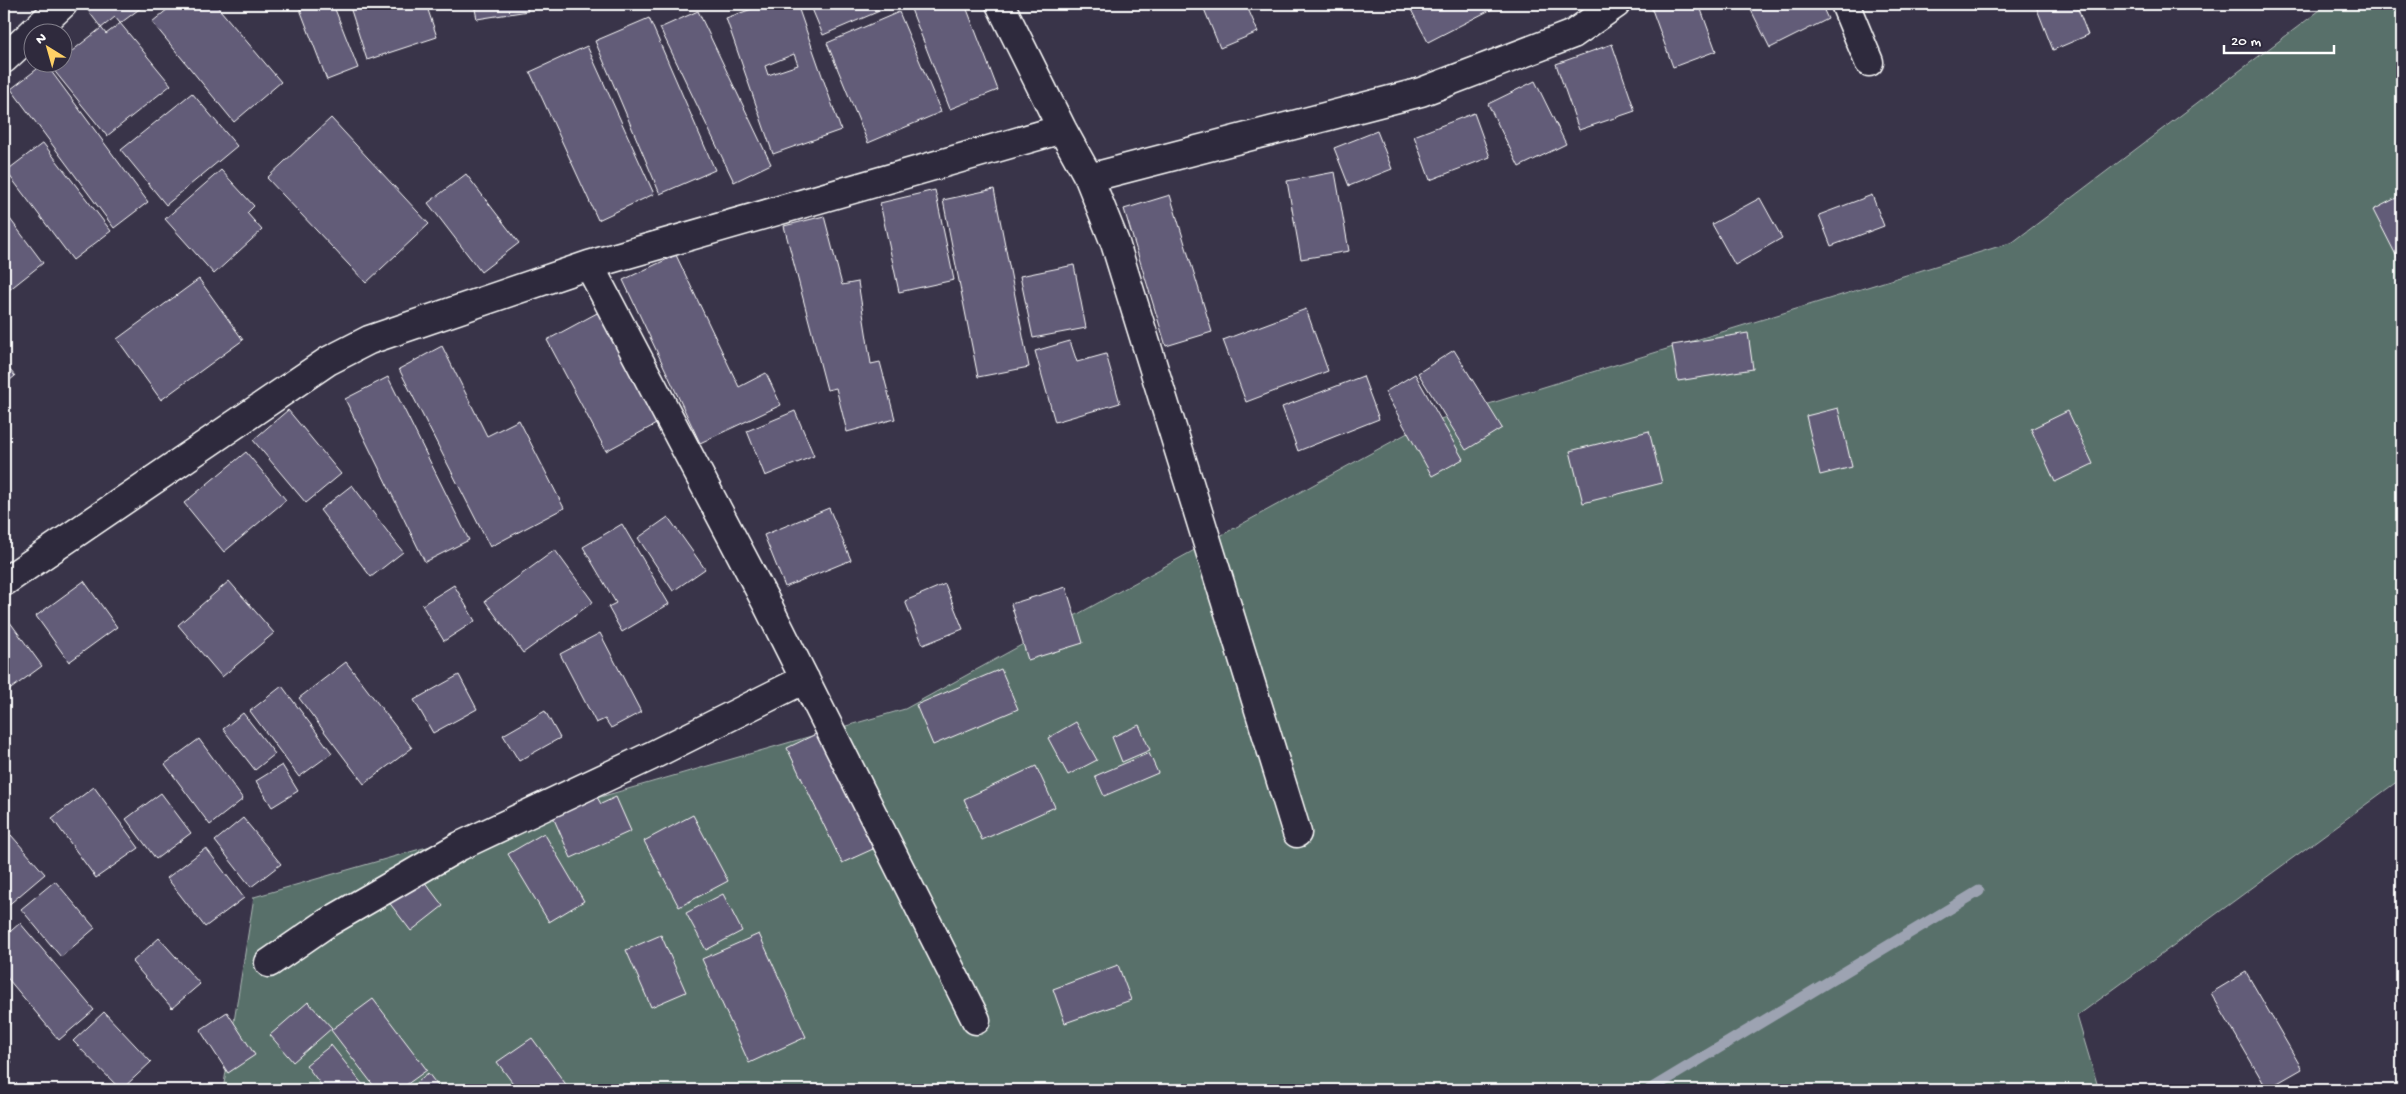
<svg xmlns="http://www.w3.org/2000/svg" width="2406" height="1094" viewBox="0 0 2406 1094" font-family="'Gochi Hand',sans-serif">
<style>
.green{fill:#59706b;stroke:#acb8b5}
.lines{fill:none;stroke-linecap:round;stroke-linejoin:round}
.stream{stroke:#9da3b2;stroke-width:11}
.building{fill:#625b78;stroke:#fff;fill-rule:evenodd}
.minor-casing{stroke:#fff;stroke-width:31}
.minor{stroke:#2f2a3d;stroke-width:28}
</style>
<rect width="100%" height="100%" fill="#393449"/>
<filter id="ink" filterUnits="userSpaceOnUse"><feTurbulence type="fractalNoise" baseFrequency=".02" numOctaves="2"/><feDisplacementMap in="SourceGraphic" scale="10" xChannelSelector="R" yChannelSelector="G"/><feConvolveMatrix kernelMatrix="1 2 1 2 8 2 1 2 1" color-interpolation-filters="sRGB"/></filter>
<g filter="url(#ink)">
<path class="green" d="M2328 4H2402V778L2077 1016 2099 1090H223L254 897 905 709 1424 424 2013 242Z"/>
<g class="lines">
<path class="stream" d="M1649 1090 1979 891"/>
</g>
<path class="building" d="M83 4H146L106 34Z
M174 4H215L281 82 234 122 152 22Z
M298 4H333L358 68 327 80Z
M349 4H426L437 37 367 60Z
M474 4H526L528 11 477 19Z
M766 4H797L841 130 773 154 726 18ZM794 54 798 65 768 75 765 66Z
M810 4H896L823 35Z
M909 4H965L998 90 950 109Z
M1202 4H1246L1258 32 1220 48Z
M1408 4H1490L1492 9 1428 42Z
M1650 4H1699L1716 51 1673 67Z
M1748 4H1821L1828 19 1770 48Z
M2035 4H2076L2088 35 2053 50Z
M698 11 771 164 734 182 660 28Z
M899 12 941 112 868 143 827 43Z
M115 17 171 85 107 136 52 68 62 62V59Z
M649 18 715 170 660 194 595 41Z
M1612 44 1635 111 1579 130 1556 64Z
M587 46 654 194 598 220 530 72Z
M45 63 148 202 114 228 11 89Z
M1535 81 1566 144 1519 167 1488 104Z
M192 93 237 146 166 205 121 150Z
M1474 113 1490 157 1430 180 1414 136Z
M331 118 429 224 366 283 267 178Z
M1377 131 1392 169 1349 186 1334 148Z
M43 143 111 231 73 260 6 171Z
M221 170 254 206 247 213 262 230 214 274 165 219Z
M1335 172 1349 251 1301 259 1287 181Z
M466 174 519 243 481 272 428 203Z
M994 189 1029 367 978 377 943 200Z
M935 190 954 280 899 292 880 203Z
M1170 195 1212 332 1166 346 1124 209Z
M1872 195 1884 226 1831 246 1819 215Z
M2402 195V257L2398 259 2373 210Z
M1760 198 1782 238 1735 265 1712 224Z
M4 211 43 263 4 294Z
M824 216 842 285 858 282 871 364 880 362 895 419 847 432 836 388 827 390 784 226Z
M676 255 739 387 766 373 781 405 700 443 623 280Z
M1074 265 1086 328 1033 338 1020 276Z
M199 279 243 340 161 400 117 339Z
M1306 309 1328 371 1246 402 1223 340Z
M599 312 658 423 606 451 547 340Z
M1748 333 1753 369 1678 381 1672 345Z
M1070 341 1077 362 1106 354 1120 403 1055 422 1035 351Z
M442 346 487 436 519 420 564 508 490 547 399 369Z
M1454 350 1502 428 1466 450 1418 373Z
M4 363 15 376 4 385Z
M1415 374 1463 459 1432 476 1385 392Z
M1363 376 1379 419 1298 451 1282 407Z
M388 377 469 540 425 562 345 399Z
M1838 408 1852 467 1820 475 1806 416Z
M288 410 341 474 306 503 253 440Z
M795 411 814 456 765 476 747 431Z
M2068 411 2093 464 2055 482 2031 429Z
M1649 431 1662 483 1583 503 1570 451Z
M246 452 286 500 224 552 184 503Z
M352 485 403 552 371 577 320 510Z
M829 508 851 560 785 587 764 535Z
M668 517 705 569 673 591 638 538Z
M622 524 669 604 622 632 608 607 616 603 583 547Z
M555 550 593 602 523 653 485 601Z
M84 581 117 627 69 662 36 616Z
M229 581 274 633 222 677 178 625Z
M945 584 963 629 923 645 905 601Z
M454 585 475 621 444 641 422 605Z
M1066 587 1083 643 1028 660 1011 604Z
M4 614 42 666 4 694Z
M600 633 641 712 611 728 605 719 596 723 560 654Z
M346 662 412 748 364 784 299 698Z
M1001 669 1018 709 933 745 916 705Z
M459 675 477 709 433 733 414 700Z
M282 686 332 753 299 777 250 711Z
M545 711 560 738 519 761 503 735Z
M243 713 275 754 255 770 223 729Z
M1076 722 1097 760 1068 775 1048 738Z
M1139 725 1150 750 1122 762 1112 737Z
M818 733 873 849 842 863 787 748Z
M199 739 243 799 210 825 165 764Z
M1149 753 1158 773 1104 796 1095 776Z
M282 765 298 791 272 807 256 781Z
M1036 766 1055 807 982 840 964 799Z
M94 787 139 848 96 878 52 818Z
M161 793 191 833 156 859 126 819Z
M585 795 588 802 597 797 601 804 616 797 631 831 571 858 550 810Z
M693 815 728 881 679 907 644 841Z
M243 818 281 864 251 887 215 841Z
M544 833 584 901 549 922 508 854Z
M11 835 45 874 6 907 4 904V842Z
M206 848 244 898 205 927 167 878Z
M420 876 443 906 411 931 388 901Z
M55 881 95 928 61 957 21 909Z
M723 894 742 931 706 950 686 913Z
M20 923 94 1010 59 1040 4 974V937Z
M759 934 806 1037 749 1063 702 959Z
M661 935 686 992 651 1007 626 950Z
M159 938 200 984 172 1008 132 962Z
M1118 965 1131 1000 1065 1023 1053 989Z
M2246 972 2302 1069 2267 1089 2211 993Z
M373 999 427 1070 399 1090H377L331 1030Z
M308 1002 332 1028 293 1062 270 1035Z
M104 1012 151 1062 121 1090 73 1041Z
M227 1012 255 1055 228 1073 200 1030Z
M532 1038 570 1090H518L497 1062Z
M331 1045 363 1085 356 1090H325L306 1065Z
M4 1053 12 1062 4 1070Z
M428 1073 441 1090H407Z"/>
<g class="lines">
<defs>
<path id="minor" d="M1000 4 1062 129 1089 178 1115 243 1297 833
M1845 4 1869 62
M33 32 63 4
M4 59 32 33
M1089 178 1421 92 1573 34 1616 4
M589 265 767 604 976 1020
M4 582 328 361 369 340 589 265 1062 129
M269 963 327 923 460 846 651 756 805 679"/>
</defs>
<use href="#minor" class="minor-casing"/>
<use href="#minor" class="minor"/>
</g>
</g>
<rect width="2406" height="1094" fill="none" stroke="#2f2a3d" stroke-width="20"/>
<rect x="10" y="10" width="2386" height="1074" fill="none" stroke="#fff" stroke-width="2" filter="url(#ink)"/>
<g transform="translate(48 48) rotate(323)"><circle r="24" fill="#2f2a3d" stroke="#827f8b"/>
<path d="M0-4L9 19L0 12L-9 19Z" fill="#ffd166"/>
<text y="-8" font-size="14" font-weight="bold" text-anchor="middle" fill="#ffffff">N</text>
</g>
<path d="M2224 45v8h110v-8" fill="none" stroke="#ffffff" stroke-width="2.5"/>
<text x="2231" y="45" font-size="15" fill="#ffffff" stroke="#2f2a3d" stroke-width="4" paint-order="stroke">20 m</text>
</svg>
